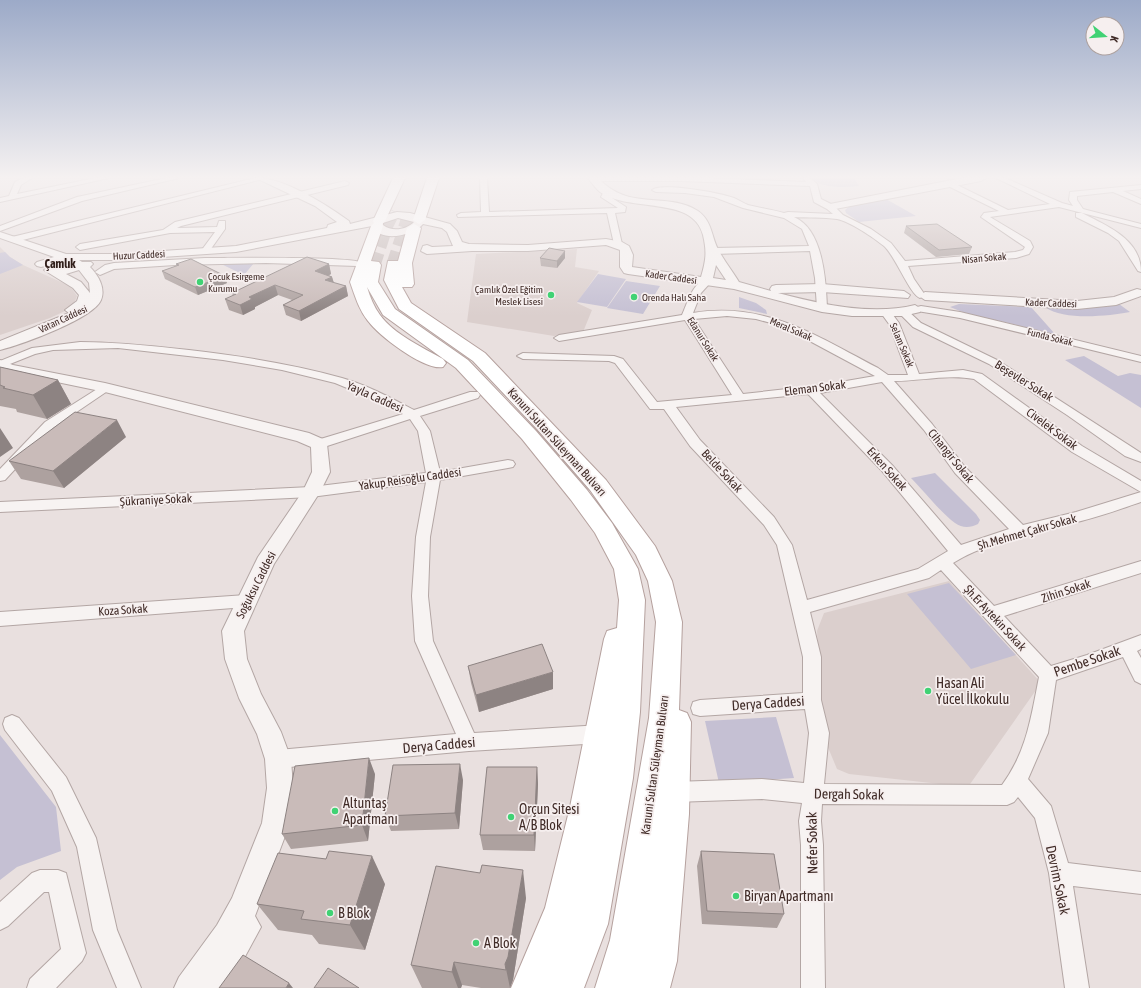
<svg xmlns="http://www.w3.org/2000/svg" width="1141" height="988" viewBox="0 0 1141 988" font-family="'Asap Condensed',sans-serif">
<style>
.built{fill:#dbcfcd}
.green{fill:#c5c0d3}
.lines{fill:none;stroke-linecap:round;stroke-linejoin:round}
.primary-tunnel{stroke:#c7bcba;stroke-width:13;stroke-dasharray:13 6;stroke-linecap:butt}
.minor-casing{stroke:#b3a6a4;stroke-width:2}
.tertiary-casing{stroke:#b3a6a4;stroke-width:2}
.primary-casing{stroke:#b5a19e;stroke-width:2}
.minor{fill:#f7f3f2;fill-rule:evenodd}
.tertiary{fill:#f7f3f2;fill-rule:evenodd}
.primary{fill:#fff;fill-rule:evenodd}
.wall{fill:#ada19f}
.shaded-wall{fill:#8d8382}
.building{fill:#c9bbb9;stroke:#8d8382}
.poi-dot{fill:#40d274;stroke:#f6efef;stroke-width:1.5}
.labels{text-anchor:middle;dominant-baseline:central;stroke-width:3.5;stroke-linejoin:round;paint-order:stroke}
.far-street-label{font-size:10px;fill:#402b27;stroke:#f6efef}
.far-poi-label{font-size:10px;fill:#402b27;stroke:#f6efef;text-anchor:start}
.far-quarter-label{font-size:12px;font-weight:bold;fill:#311e1a;stroke:#f6efef}
.street-label{font-size:12px;fill:#402b27;stroke:#f6efef}
.near-street-label{font-size:14px;fill:#402b27;stroke:#f6efef}
.near-poi-label{font-size:14px;fill:#402b27;stroke:#f6efef;text-anchor:start}
</style>
<rect width="100%" height="100%" fill="#e9e0df"/>
<path class="built" d="M0 247 10 257 23 265 70 286 77 296 74 304 67 310 50 318 0 335Z
M577 249 575 267 599 271 577 303 592 310 583 332 554 336 467 322 476 254Z
M949 581 1041 683 968 787 849 774 837 769 827 745 821 699 817 631 824 613Z"/>
<path class="green" d="M809 178H854L859 186C841 188 823 188 809 178Z
M886 199 916 216 859 222 846 213 845 210 852 204Z
M5 252 10 257 23 265 0 274V253Z
M219 263H254L244 275Z
M598 274 626 279 607 307 577 302Z
M626 281 660 286 643 314 607 308Z
M739 297 756 303 766 310 767 314 739 308Z
M959 304 1031 307 1055 334 965 313 950 307Z
M1110 304H1119L1130 312C1108 316 1064 321 1045 307L1058 309 1061 306 1107 307Z
M1084 356 1118 376 1130 373 1141 375V408L1065 360Z
M935 473 976 514 980 520 978 524C970 528 962 528 955 523 941 513 924 491 911 478Z
M949 583 1016 655 971 669 907 594Z
M776 717 794 778 719 783 705 721Z
M0 735 56 807 61 851 17 867 0 880Z"/>
<g class="lines">
<path class="primary-tunnel" d="M393 264 410 211
M374 265 387 225 394 211"/>
<defs>
<path id="minor" d="M23 178H32L21 185 17 194 95 178H109L0 202V198L9 196 15 182Z
M166 178H179L82 201 0 231V226L77 197Z
M255 178H267L15 242 11 239 12 237Z
M480 178H487L489 212 618 208 601 197 604 191H610L609 196 626 207 625 212 615 213 622 244 618 247 614 244 607 213 458 217 457 215 461 213 481 212Z
M590 178H709L806 182 803 178H810L817 184 821 199 833 205 843 215 871 229 891 243 905 261 1015 252 1023 250 1025 247 981 217 984 213 999 211 946 185 945 183 949 181 1008 210 1050 204 996 178H1005L1062 203 1073 206 1069 200 1070 192 1141 185V189L1123 191 1141 199V204L1113 192 1077 196V200L1083 209 1141 224V228L1059 207 990 217 1030 241 1033 247 1029 254 1016 258 908 266 914 279 925 295 920 298C910 295 896 257 884 246 874 238 849 221 837 219 823 217 808 218 794 217 823 229 826 280 827 308L822 311 817 308 815 278 810 251 713 254 709 251 713 248 809 246 802 229 784 218 743 208 714 197 685 193 656 192 652 190C662 182 721 193 734 198 739 200 743 203 748 205 760 208 773 210 784 213L788 212 833 214 827 209 814 202 810 186 682 181H590Z
M345 181 349 183 348 185 181 226 177 228 217 227 219 221H225V229L208 253 205 254 201 251 215 232 170 233 80 250 76 247 80 244 163 230 175 222Z
M1076 213H1082C1107 226 1141 239 1141 272L1138 271 1119 241 1108 233 1076 217Z
M205 258C225 258 354 256 362 263L357 266 266 263 175 265 114 269 100 275 95 272 105 265 114 263Z
M706 279 711 282 701 293 693 313C765 301 817 336 878 368L888 375H908L889 324 881 313 882 311H890L899 323 919 374 963 370 982 374 1082 446 1141 481V492L1072 452 974 379C949 374 920 381 894 381L932 424 965 467 1023 525 1076 512 1141 492V502C1120 509 1099 517 1077 522 1039 532 986 542 953 563L994 606 1141 561V573L1004 616 1051 666 1087 655 1141 635V649L1137 651 1141 658V684L1135 681 1123 657 1056 680 1048 733 1028 779 1051 806 1068 863 1141 872V894L1073 886 1089 988H1065L1049 873 1035 818 1018 797 1014 802 1007 805 822 804 821 821 823 845 825 988H801V845L799 821 802 803 762 799 674 802 667 799 664 792 667 785 674 782 762 779 804 783 809 733 805 709 700 716 693 714 691 708 693 702 700 700 803 693V657L777 545 764 525 690 446 664 409H650L615 363 609 361 523 359 517 356 523 353 614 356 623 359 657 402 732 395 685 320 559 341 554 338 559 335 682 315C687 304 693 282 706 279ZM727 316 756 319 771 323 806 339 875 376 823 385 743 394 694 319ZM882 382 924 430 955 473 1009 529 961 545 892 465 820 393ZM808 394 882 471 948 551 918 569 807 600 792 545 774 517 700 440 676 407ZM941 570 1039 677C1031 717 1027 751 1002 785L824 784 829 733 821 700V657L810 612 929 578Z
M921 306 960 312 1141 356V362L960 318 917 311 916 309 917 307Z
M903 309 907 310 921 323 997 360 1141 453V462L1125 456 1067 415 989 364 913 327 898 312Z
M80 342C117 342 153 346 189 350 241 356 292 364 342 378 367 385 391 398 414 410L470 392H478L480 395 478 398 420 416 430 431 440 472 508 460 513 461 515 464 513 467 508 468 440 480 430 537 428 596 433 641 474 733 601 725 608 728 611 734 608 740 601 743 469 751 278 768 271 766 268 759 271 752 278 750 456 734 415 641 412 596 416 537 426 482 311 497 0 512V502L311 487 426 473 418 431 410 419 324 447H314L313 444 314 441 403 414 376 400 335 383 282 370 223 360 118 348 53 350 35 354 0 368V361L32 348Z
M105 384 111 388 109 390 53 428 5 480 0 481V469L45 422Z
M246 595 252 597 254 601 252 605 246 607 0 626V612Z
M12 715 19 718 66 777 96 838 117 930 141 988H117L93 930 77 847 52 791 5 730 3 724 5 718Z
M40 870H58L66 873 86 953 82 961 56 988H27L30 979 61 949 49 892H44L8 926 0 930V902L32 873Z"/>
<path id="tertiary" d="M256 178C283 177 327 205 349 221L350 224 397 212 410 213 450 224 457 231 462 242 469 244 528 245 606 239 622 242 629 246 633 255 632 267 701 277C706 260 707 252 703 235 693 195 629 213 600 192 596 189 592 183 588 178H598C629 212 667 191 698 211 713 222 711 237 719 251 725 262 733 272 739 282L771 291 770 289 772 286 776 285 822 284 904 291 910 295 908 298 822 292 778 293C821 304 871 316 915 305L921 309 920 312 903 316H852L822 312 734 289 628 274 624 273 620 267V250L606 245 528 251H472L427 254 421 251 423 246 427 245 432 247 453 246 447 232 442 228 423 224C413 236 380 243 372 226L236 252 118 260H79L82 262H91L93 264 90 267C98 275 106 288 101 300 93 319 20 345 0 350V341L69 313 65 310 77 301 79 295 73 288 44 270 50 266 57 269 71 265 64 261 41 267 37 266 35 264 37 262 54 257 0 238V232L66 254H118L236 246 327 228 328 225 337 222 315 206ZM398 218 414 222C406 230 392 232 383 225V223ZM716 265 726 280 713 278ZM79 270 89 283 90 293 81 282 66 274Z
M962 178H986L981 181 830 210 825 207 830 204Z
M1137 289 1141 290V296L1116 305 1077 309 925 300 919 296 925 292 1077 301 1114 297Z
M0 360 13 365 105 383 309 433 325 440 327 444 330 472 320 492 274 564 244 631 247 659 261 694 281 732 291 759 293 788 290 823 255 916 261 927 228 988H174L179 977 217 925 232 898 262 823 267 788 265 759 257 734 239 698 225 659 222 631 258 557 303 491 312 472 311 447 297 441 105 392 4 371 0 369Z"/>
<path id="primary" d="M393 178H405L385 221 382 224 383 226 371 261 379 262 381 265 378 282 395 309 468 360 536 431 587 490 612 523 638 569 645 600 640 712 633 778 608 924 584 988H511L545 908 570 807 604 639 607 631 617 628 619 600 614 569 595 533 571 500 522 439 456 368 383 315 367 287C370 297 374 307 380 315 395 335 422 347 443 359L446 363 443 367C425 371 379 336 368 321 359 310 355 296 350 282L371 226 374 223 373 221Z
M427 178H439L425 220 419 224 413 220Z
M414 224 421 228 412 263 414 284 412 287H402L411 303 485 353 606 480 655 546 672 581 682 622 679 710 687 713 691 722 689 814 677 961 670 988H595L610 940 649 718 656 622 648 581 636 555 590 490 538 430 473 361 399 309 384 280 388 261H398L407 228Z"/>
</defs>
<use href="#minor" class="minor-casing"/>
<use href="#tertiary" class="tertiary-casing"/>
<use href="#primary" class="primary-casing"/>
<use href="#minor" class="minor"/>
<use href="#tertiary" class="tertiary"/>
<use href="#primary" class="primary"/>
</g>
<path class="wall" d="M906 226 972 247 969 254 936 257 904 233Z
M540 258H565L557 268 541 266Z
M176 264 227 283 198 295 165 279 162 271 177 266Z
M329 264 331 274 329 275 332 277 334 283 346 286 348 296 301 321 286 315 283 305 292 300 278 295 255 307V309L243 315 229 310 225 299 233 296 232 293Z
M0 367 58 380 71 404 47 419 17 412 16 409 0 406Z
M126 437 64 488 21 479 9 461Z
M468 666 553 689 479 712 471 683Z
M537 767 538 784 535 851 483 850 480 835Z
M375 774 368 841 291 849 282 834Z
M463 780 459 829 391 831 385 816Z
M701 851 784 914 777 928 702 924 697 866Z
M385 884 365 950 319 944 312 935 278 930 257 904Z
M526 898 513 980 510 988H481L462 985 461 988H422L411 965Z"/>
<path class="shaded-wall" d="M565 251V258L557 268V261Z
M329 264 331 274 318 281 315 271Z
M225 276 227 283 198 295 195 287Z
M332 277 335 287 325 280Z
M275 285 278 295 255 307V309L243 315 240 305 249 297Z
M346 286 348 296 301 321 299 311Z
M58 380 71 404 47 419 33 395Z
M117 420 126 437 64 488 53 471Z
M0 428 13 448 0 457Z
M553 672V689L479 712 476 695Z
M369 758 375 774 368 841 362 825Z
M460 764 463 780 459 829 455 813Z
M537 767 538 784 535 851 534 835Z
M372 856 385 884 365 950 350 925Z
M523 870 526 898 513 980 510 988 505 964Z
M454 962 462 985 461 988H458L452 972Z
M289 983 293 988H286Z"/>
<path class="building" d="M937 224 972 247 939 250 906 226Z
M549 248 565 251 557 261 540 258Z
M307 257 329 264 315 271 332 277 325 280 346 286 299 311 283 305 303 295 275 285 249 297 252 299 240 305 225 299 236 294 232 293Z
M191 259 225 276 195 287 162 271 179 265 176 264Z
M0 367 58 380 33 395 3 388 5 387 0 385Z
M75 412 117 420 53 471 9 461Z
M542 644 553 672 476 695 468 666Z
M369 758 362 825 282 834 295 766Z
M460 764 455 813 385 816 393 765Z
M487 767H537L534 835H480Z
M329 851 372 856 350 925 301 919 304 911 257 904 278 853 326 859Z
M701 851 774 854 784 914 707 911Z
M482 865 523 870 508 957 505 964 506 970 454 962 452 972 411 965 436 866 480 873Z
M243 955 289 983 286 988H219Z
M328 968 359 988H314Z"/>
<linearGradient id="sky" x2="0" y2="1"><stop stop-color="#9caac8"/><stop offset="0.56" stop-color="#f5f1f1"/><stop offset="1" stop-color="#f5f1f1" stop-opacity="0"/></linearGradient>
<rect width="1141" height="316" fill="url(#sky)"/>
<g class="poi-dot">
<circle cx="200" cy="282" r="4"/>
<circle cx="551" cy="295" r="4"/>
<circle cx="634" cy="297" r="4"/>
<circle cx="928" cy="691" r="4"/>
<circle cx="335" cy="811" r="4"/>
<circle cx="511" cy="817" r="4"/>
<circle cx="736" cy="896" r="4"/>
<circle cx="330" cy="913" r="4"/>
<circle cx="476" cy="943" r="4"/>
</g>
<g class="labels">
<g class="far-street-label">
<text transform="translate(139 255) rotate(-3)">Huzur Caddesi</text>
<text transform="translate(984 258) rotate(-5)">Nisan Sokak</text>
<text transform="translate(671 277) rotate(8)">Kader Caddesi</text>
<text transform="translate(1051 303) rotate(2)">Kader Caddesi</text>
<text transform="translate(63 319) rotate(-25)">Vatan Caddesi</text>
<text transform="translate(791 329) rotate(23)">Meral Sokak</text>
<text transform="translate(1050 337) rotate(14)">Funda Sokak</text>
<text transform="translate(703 339) rotate(58)">Edanur Sokak</text>
<text transform="translate(902 345) rotate(67)">Selam Sokak</text>
</g>
<g class="far-poi-label">
<text x="208" y="276">Çocuk Esirgeme<tspan x="208" dy="12">Kurumu</tspan></text>
<text x="543" y="289" text-anchor="end">Çamlık Özel Eğitim<tspan x="543" dy="12">Meslek Lisesi</tspan></text>
<text x="642" y="297">Orenda Halı Saha</text>
</g>
<g class="far-quarter-label">
<text x="60" y="264">Çamlık</text>
</g>
<g class="street-label">
<text transform="translate(1024 381) rotate(32)">Beşevler Sokak</text>
<text transform="translate(815 388) rotate(-7)">Eleman Sokak</text>
<text transform="translate(375 397) rotate(24)">Yayla Caddesi</text>
<text transform="translate(1052 429) rotate(37)">Civelek Sokak</text>
<text transform="translate(557 442) rotate(48)">Kanuni Sultan Süleyman Bulvarı</text>
<text transform="translate(951 456) rotate(51)">Cihangir Sokak</text>
<text transform="translate(887 469) rotate(48)">Erken Sokak</text>
<text transform="translate(722 471) rotate(47)">Belde Sokak</text>
<text transform="translate(410 479) rotate(-8)">Yakup Reisoğlu Caddesi</text>
<text transform="translate(156 500) rotate(-3)">Şükraniye Sokak</text>
<text transform="translate(1027 532) rotate(-16)">Şh.Mehmet Çakır Sokak</text>
<text transform="translate(256 585) rotate(-63)">Soğuksu Caddesi</text>
<text transform="translate(1066 591) rotate(-18)">Zihin Sokak</text>
<text transform="translate(123 610) rotate(-4)">Koza Sokak</text>
<text transform="translate(995 618) rotate(47)">Şh.Er Aytekin Sokak</text>
<text transform="translate(655 765) rotate(-82)">Kanuni Sultan Süleyman Bulvarı</text>
</g>
<g class="near-street-label">
<text transform="translate(1087 661) rotate(-19)">Pembe Sokak</text>
<text transform="translate(768 703) rotate(-4)">Derya Caddesi</text>
<text transform="translate(439 745) rotate(-5)">Derya Caddesi</text>
<text transform="translate(849 794) rotate(1)">Dergah Sokak</text>
<text transform="translate(812 843) rotate(-91)">Nefer Sokak</text>
<text transform="translate(1058 880) rotate(78)">Devrim Sokak</text>
</g>
<g class="near-poi-label">
<text x="936" y="683">Hasan Ali<tspan x="936" dy="16">Yücel İlkokulu</tspan></text>
<text x="343" y="803">Altuntaş<tspan x="343" dy="16">Apartmanı</tspan></text>
<text x="519" y="809">Orçun Sitesi<tspan x="519" dy="16">A/B Blok</tspan></text>
<text x="744" y="896">Biryan Apartmanı</text>
<text x="338" y="913">B Blok</text>
<text x="484" y="943">A Blok</text>
</g>
</g>
<g transform="translate(1105 36) rotate(107)"><circle r="19" fill="#f6efef" stroke="#ada19f"/>
<path d="M0-3L7 15L0 10L-7 15Z" fill="#40d274"/>
<text y="-6" font-size="11" font-weight="bold" text-anchor="middle" fill="#402b27">K</text>
</g>
</svg>
